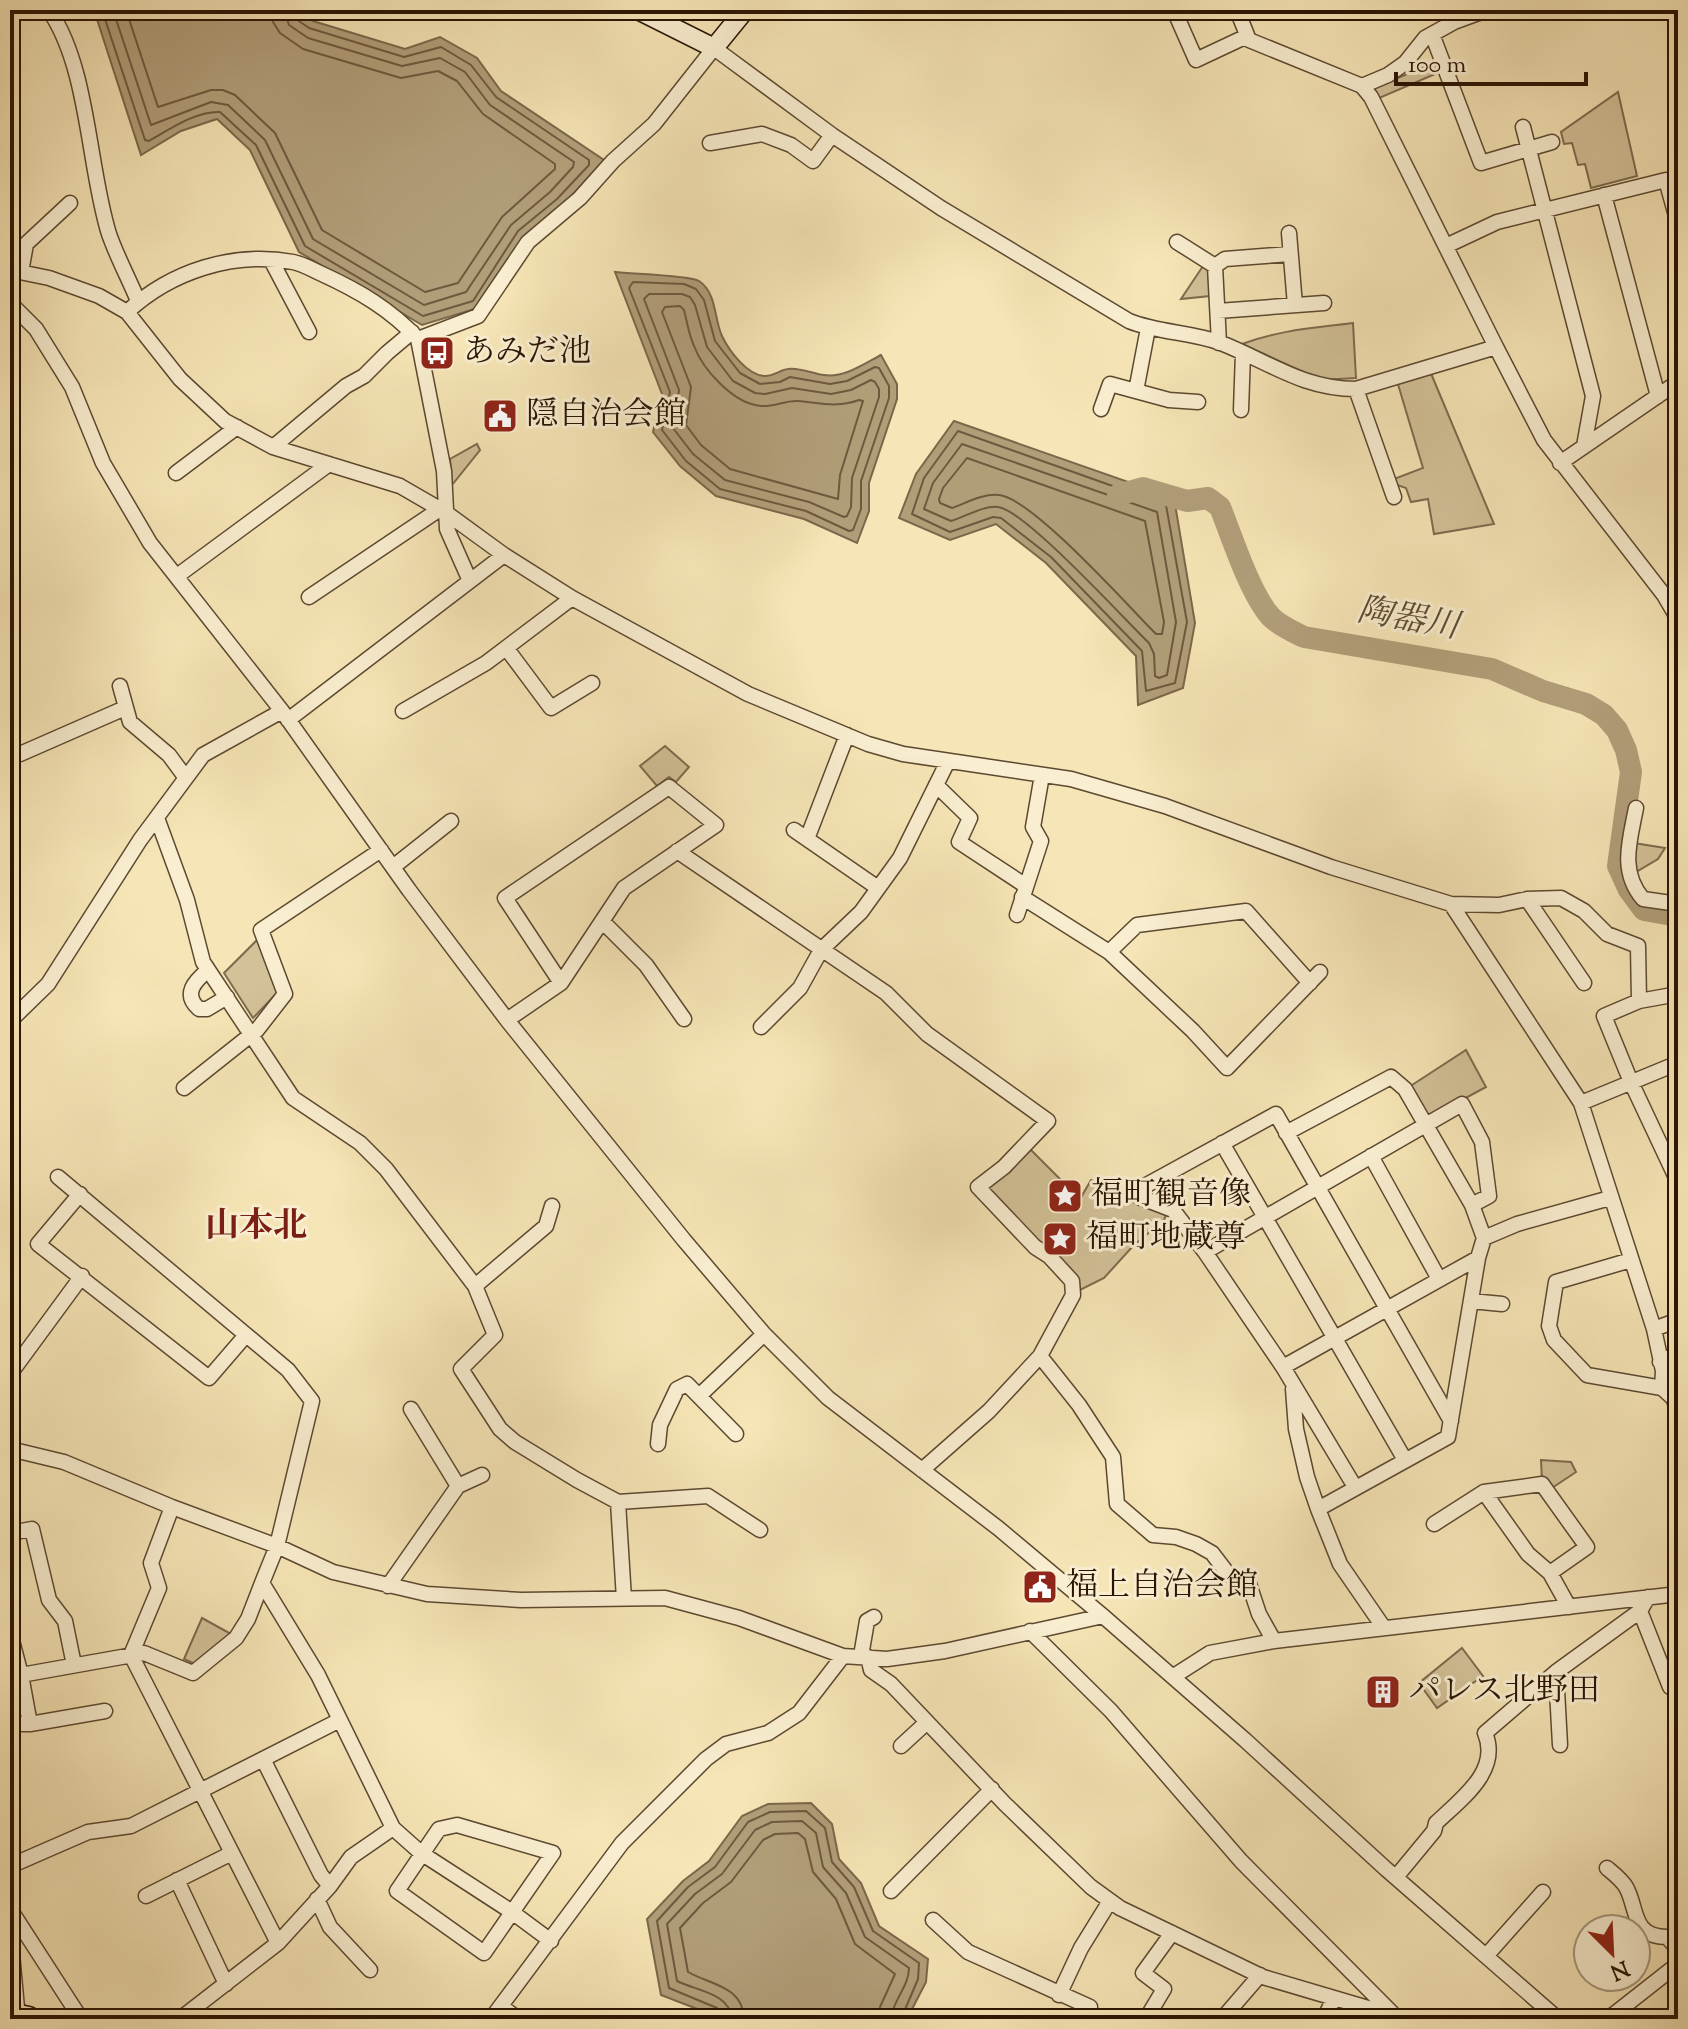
<svg xmlns="http://www.w3.org/2000/svg" width="1688" height="2029" viewBox="0 0 1688 2029" font-family="'Sorts Mill Goudy','Noto Serif JP',serif">
<style>
.green{fill:#d3c198;stroke:#7e6a4e;stroke-width:2}
.water{fill:#b19e79;stroke:#7b674a;stroke-width:2}
.lines{fill:none;stroke-linecap:round;stroke-linejoin:round}
.shore{stroke:#6e593e;stroke-width:2}
.river{stroke:#b19e79;stroke-width:22}
.street-casing{stroke:#5d4830;stroke-width:17}
.secondary-casing{stroke:#2a1403;stroke-width:21}
.highway-casing{stroke:#2a1403;stroke-width:27}
.street{stroke:#f9eed0;stroke-width:14}
.secondary{stroke:#f9eed0;stroke-width:18}
.highway{stroke:#f6e5b6;stroke-width:24}
.labels{text-anchor:middle;dominant-baseline:central;stroke-width:6;stroke-linejoin:round;paint-order:stroke}
.poi-label{font-size:32px;fill:#2a1403;stroke:#f9eed0;text-anchor:start}
.water-label{font-size:34px;font-style:italic;fill:#604b32;stroke:#f9eed0}
.neighbourhood-label{font-size:34px;font-weight:bold;fill:#7a1f14;stroke:#f9eed0}
</style>
<rect width="100%" height="100%" fill="#f6e5b6"/>
<filter id="stains"><feTurbulence type="fractalNoise" baseFrequency=".0025" numOctaves="4"/><feColorMatrix values="0 0 0 0 .2 0 0 0 0 .09 0 0 0 0 .02 0 0 0 .5 -.17"/></filter>
<radialGradient id="worn" r=".72"><stop offset=".6" stop-color="#630" stop-opacity="0"/><stop offset="1" stop-color="#630" stop-opacity=".3"/></radialGradient>
<path class="green" d="M1433 63 1437 65 1440 72 1377 99 1374 88Z
M1618 92 1637 176 1591 188 1585 164 1578 165 1572 143 1564 144 1561 132Z
M1203 266 1208 269 1210 296 1181 299Z
M1353 323 1356 378 1321 380 1242 344C1279 330 1315 328 1353 323Z
M1430 371 1494 524 1434 534 1428 499 1411 502 1406 488 1397 485 1394 479 1423 468 1397 381Z
M477 444 480 450 452 485 450 459Z
M665 746 689 767 676 782 669 777 657 786 640 766Z
M1634 843 1665 848 1658 859 1636 872Z
M258 939 277 985V993L253 1018 224 973Z
M1466 1050 1486 1087 1427 1119 1409 1087Z
M1030 1149 1080 1199 1091 1180 1167 1213 1164 1220 1133 1246 1104 1278 1076 1292 987 1188Z
M1541 1460 1571 1462 1576 1472 1549 1490 1542 1481Z
M202 1618 231 1634 195 1664 184 1659Z
M1462 1648 1483 1676 1437 1708 1419 1683Z"/>
<path class="water" d="M94 10H297L313 21 405 49 440 37 477 58 501 91 604 160 563 205 478 308 422 325 299 252 250 150 217 119 181 131 141 155Z
M615 272C631 274 689 275 699 281 717 293 714 319 722 336 729 351 748 376 765 376 774 376 780 370 788 369 799 367 814 374 824 375 844 378 864 364 881 355L897 384V399L869 483V511L857 543 804 519 716 496 680 466 653 432 662 394Z
M954 421 1174 498 1195 623 1183 688 1138 705 1136 656 1046 563 996 524 950 540 899 518 916 474Z
M811 1803 832 1824 839 1859 861 1883 879 1926 928 1959 926 1982 907 2019H723L661 1995 647 1919 683 1881 709 1861 742 1816 768 1804Z"/>
<g class="lines">
<path class="shore" d="M102 10 145 140 149 141C170 129 196 111 220 112L256 145 305 246 423 316 473 301 518 231 557 199 589 165V160L496 97 471 65 441 47 404 57 309 28 296 19 294 10
M113 10 151 125 211 102 228 105 265 140 313 239 424 305 466 292 511 225 550 192 573 167 574 162 490 105 465 72 440 58 402 66 308 38 289 25 284 10
M126 10 158 107 211 90H223L235 95 275 133 322 230 425 292 458 283 502 217 555 169V164L483 114 457 81 438 71 401 78 303 49 280 33 273 22 272 10
M633 282 684 284 696 289 704 300 715 341 740 373 760 384 780 382 790 377 830 384 847 381 875 367 879 368 889 386V398L861 481V509L853 530 849 531 806 511 720 489 686 461 662 430 670 392 629 288Z
M649 294H682L690 297 695 305 707 347 733 381 755 393 765 394 792 388 831 394 851 390 871 380 875 382 879 389V397L852 478 851 507 847 516 844 517 809 502 725 480 693 454 673 428 679 390 644 299Z
M680 306 684 310C687 322 689 335 694 346 703 370 734 404 761 406 774 407 786 400 798 401 820 403 837 408 859 400L863 401 840 475 838 499 730 469 701 445 686 425 691 387 662 312 665 307Z
M958 431 1166 505 1187 622 1175 683 1146 691 1142 651 1051 557 1001 518 993 517 950 532 912 514 924 478Z
M962 444 1157 512 1176 622 1167 675 1159 678 1155 676 1154 654 1149 643C1124 619 1025 510 998 507 984 505 965 517 951 521L924 509 933 483Z
M967 458 1145 521 1164 622 1162 634H1156C1128 606 1032 498 999 495 984 493 966 503 952 508L940 503 939 499 943 488Z
M722 2019 717 2008 669 1988 657 1921 688 1887 715 1867 748 1822 770 1812 806 1811 825 1828 832 1862 854 1887 873 1931 919 1963 918 1979 901 2019
M732 2019C730 1993 697 1991 677 1981L667 1924 695 1894 722 1874 755 1830 772 1822 802 1821 816 1833 823 1867 846 1893 865 1937 909 1968C909 1987 892 2001 891 2019
M744 2019C743 1986 711 1985 688 1972L680 1928 703 1903 731 1882 763 1840 775 1834 798 1833 805 1839 813 1872 836 1899 855 1944 895 1974 880 2007 879 2019"/>
<path class="river" d="M1118 495 1143 488 1187 501 1208 498 1220 507C1232 537 1250 594 1271 617 1280 626 1292 631 1304 637L1492 669 1543 691 1586 704 1604 715 1617 730 1626 750 1631 772 1618 866 1629 890 1644 910 1678 916"/>
<defs>
<path id="street" d="M49 10C89 68 88 167 109 234 117 257 129 279 138 301
M1174 10 1196 60 1247 36
M1237 10 1249 40 1362 86
M1487 10 1454 22 1425 38 1405 63 1388 75 1362 86 1371 97 1496 347
M1432 34 1481 163 1552 142
M1523 127 1593 396 1584 446
M710 143 762 134 791 145 813 161 832 135
M1604 195 1658 396
M1289 233 1295 305
M1177 242 1215 266
M1446 246 1497 222 1666 180 1678 223
M271 260 309 332
M10 270 49 278 99 296 127 312 180 379 225 421 273 447 400 486 445 512 504 555 572 598 748 694 868 744 903 754 1071 779 1165 806 1331 867 1451 904 1581 1103 1654 1329 1663 1371 1662 1388 1673 1398 1678 1410
M21 272 26 244 70 203
M10 303 36 329 72 387 103 463 150 543 282 711 409 890 507 1020 684 1240 764 1334 828 1398 998 1528 1103 1616 1245 1740 1386 1869 1558 2019
M1218 311 1324 303
M127 312C171 271 234 251 293 262 303 264 313 270 322 274 359 291 390 309 418 339
M1219 343 1215 266 1225 259 1290 254
M1356 389 1394 497
M1136 391 1148 328
M1101 409 1110 384 1169 400 1198 402
M1241 410 1243 353
M273 447 346 386 364 376 387 353 412 332
M1560 463 1678 382
M176 473 237 427
M177 576 329 464
M470 581 504 555
M309 597 440 509
M507 649 551 708 592 683
M120 686 130 722 169 755 186 778
M403 711 486 663 572 598
M288 720 470 581 447 529 444 471 418 339 478 316 528 242 580 198 613 161 654 124 714 48 832 135 941 208 1129 321C1159 333 1191 332 1221 343 1269 362 1303 389 1356 389L1496 347 1544 440 1664 595 1678 619
M10 752 20 754 125 708
M936 785 970 818 959 842 1026 886
M1636 808C1630 840 1619 871 1643 899L1678 904
M157 818 187 900 203 962 293 1098 360 1143 386 1169 475 1286 495 1335 461 1369 500 1429 515 1442 577 1480 618 1502 708 1496 760 1530
M794 830 878 888
M807 839 847 735
M677 851 886 993 927 1034 1048 1121 1004 1167 978 1187 1035 1247 1049 1256 1072 1281 1073 1295 1040 1356 989 1411 922 1470
M393 867 451 821
M1022 897 1109 952 1193 1031 1227 1068 1320 972
M1527 899 1584 983
M1451 904 1499 905 1527 899 1561 898 1584 911 1607 934 1638 946 1639 1001
M1017 915 1041 841 1033 827 1042 775
M602 921 646 965 684 1019
M1109 952 1137 925 1246 911 1310 983
M208 970C195 981 182 994 199 1009H207L227 997
M1678 994 1639 1001 1604 1016 1631 1082 1678 1182
M507 1020 561 983 624 888 716 825 669 787 505 898 561 983
M10 1021 48 984 140 840 203 755 282 711
M761 1027 800 988 821 950 861 912 900 858 948 761
M184 1088 257 1030 285 994 261 930 381 850
M1581 1103 1678 1063
M1286 1133 1391 1077 1405 1089 1472 1205 1484 1238
M1222 1143 1405 1460
M1371 1156 1439 1279
M58 1177 288 1370 312 1401 277 1546 262 1583 318 1675 393 1828 421 1853 512 1912 551 1941
M80 1194 38 1244 209 1378 246 1335
M1205 1252 1462 1104 1482 1142 1489 1196 1472 1205
M1631 1260 1556 1282 1549 1326 1554 1340 1587 1375 1662 1388
M475 1286 546 1226 552 1206
M1471 1301 1502 1304
M1654 1329 1678 1320
M1040 1356 1079 1405 1113 1457 1117 1504 1153 1535 1176 1537 1196 1544 1212 1553 1228 1574 1248 1581 1259 1614 1274 1641
M1660 1362 1678 1353
M1283 1367 1478 1258
M10 1374 82 1276
M1293 1389 1296 1429 1307 1477 1318 1509 1340 1564 1384 1628
M699 1396 764 1334
M411 1409 458 1486
M658 1444 660 1425 677 1389 687 1384 736 1434
M10 1449 64 1462 172 1507 277 1546 333 1572 427 1594 521 1600 665 1598 739 1618 843 1656 887 1659 945 1651 1103 1616
M1355 1487 1283 1367 1205 1252 1173 1210 1139 1197 1143 1187 1276 1114 1451 1421
M1484 1492 1528 1554 1550 1573 1569 1607
M618 1502 624 1599
M172 1507 151 1563 159 1588 131 1655 278 1943
M1318 1509 1448 1437 1478 1258 1484 1238 1517 1224 1610 1198
M1434 1524 1484 1492 1542 1484 1587 1547 1550 1573
M10 1533 32 1529 49 1600 65 1621 74 1665
M388 1586 458 1486 482 1475
M1640 1611 1670 1687
M1030 1631 1111 1711 1241 1861 1392 2013
M10 1633 21 1675 144 1653 193 1673 236 1638 248 1619 262 1583
M861 1656 867 1621 874 1617
M868 1657 871 1670 891 1684 1005 1804 1091 1887 1120 1908 1263 1977 1395 2016
M1174 1676 1210 1653 1274 1641 1678 1594
M10 1724H30L21 1675
M30 1724 105 1711
M1560 1745 1556 1672 1640 1611 1648 1597
M901 1746 926 1723
M263 1759 321 1875 330 1886
M457 1825 553 1853 484 1953 397 1891 439 1829Z
M10 1866 88 1832 131 1826 340 1720
M1607 1868C1613 1873 1622 1880 1626 1887 1638 1908 1631 1937 1667 1937L1678 1949
M1396 1877 1434 1831 1436 1823C1461 1799 1501 1771 1485 1733L1556 1672
M177 1880 226 1984
M891 1891 992 1789
M146 1896 232 1853
M317 1899 330 1927 370 1970
M10 1909 81 2019
M933 1920 968 1952 1090 2007
M10 1932 18 2019
M1486 1956 1543 1892
M1059 1995 1081 1948 1110 1901
M501 2006 518 2019
M180 2019 278 1943 330 1886 351 1857 393 1828
M491 2019 622 1843 706 1759 726 1744 768 1733 799 1713 843 1656
M1146 2019 1164 1989 1143 1973 1172 1933
M1222 2019 1260 1975
M1324 2019 1334 1998
M1608 2019 1678 1964"/>
<path id="secondary" d="M638 10 714 48 745 10"/>
<path id="highway" d="M10 2015 28 2019"/>
</defs>
<use href="#street" class="street-casing"/>
<use href="#secondary" class="secondary-casing"/>
<use href="#highway" class="highway-casing"/>
<use href="#street" class="street"/>
<use href="#secondary" class="secondary"/>
<use href="#highway" class="highway"/>
</g>
<defs>
<symbol id="bus-square" viewBox="-11 -11 22 22"><rect x="-9" y="-9" width="18" height="18" rx="4" fill="#8f2418" stroke="#f9eed0"/><path d="M-5-6H5V4H4V6H2V4H-2V6H-4V4H-5ZM-3.5-4V0h7V-4ZM-3.5 1.2v1.5H-2V1.2ZM2 1.2v1.5H3.5V1.2Z" fill="#fff"/></symbol>
<symbol id="civic-square" viewBox="-11 -11 22 22"><rect x="-9" y="-9" width="18" height="18" rx="4" fill="#8f2418" stroke="#f9eed0"/><path d="M-.6-6.5H3V-4.5H.6V-3L4-1V1h2V6H-6V1h2V-1L-.6-3ZM-1.2 2.5V6h2.4V2.5Z" fill="#fff"/></symbol>
<symbol id="sight-square" viewBox="-11 -11 22 22"><rect x="-9" y="-9" width="18" height="18" rx="4" fill="#8f2418" stroke="#f9eed0"/><path d="M0-6L1.8-2.2L6-1.7L2.9 1.2L3.7 5.4L0 3.3L-3.7 5.4L-2.9 1.2L-6-1.7L-1.8-2.2Z" fill="#fff"/></symbol>
<symbol id="building-square" viewBox="-11 -11 22 22"><rect x="-9" y="-9" width="18" height="18" rx="4" fill="#8f2418" stroke="#f9eed0"/><path d="M-4-6H4V6H1V3H-1V6H-4ZM-2.5-4.3h1.7v1.8h-1.7ZM.8-4.3h1.7v1.8H.8ZM-2.5-1h1.7V.8h-1.7ZM.8-1h1.7V.8H.8Z" fill="#fff"/></symbol>
</defs>
<g fill-rule="evenodd">
<use href="#bus-square" x="417" y="333" width="40" height="40"/>
<use href="#civic-square" x="480" y="396" width="40" height="40"/>
<use href="#sight-square" x="1045" y="1176" width="40" height="40"/>
<use href="#sight-square" x="1040" y="1219" width="40" height="40"/>
<use href="#civic-square" x="1020" y="1567" width="40" height="40"/>
<use href="#building-square" x="1363" y="1672" width="40" height="40"/>
</g>
<g class="labels">
<g class="poi-label">
<text x="463" y="353">あみだ池</text>
<text x="526" y="416">隠自治会館</text>
<text x="1091" y="1196">福町観音像</text>
<text x="1086" y="1239">福町地蔵尊</text>
<text x="1066" y="1587">福上自治会館</text>
<text x="1409" y="1692">パレス北野田</text>
</g>
<g class="water-label">
<text transform="translate(1408 620) rotate(10)">陶器川</text>
</g>
<g class="neighbourhood-label">
<text x="256" y="1227">山本北</text>
</g>
</g>
<rect width="1688" height="2029" fill="none" stroke="#f6e5b6" stroke-width="40"/>
<rect x="12" y="12" width="1664" height="2005" fill="none" stroke="#2a1403" stroke-width="4"/>
<rect x="20" y="20" width="1648" height="1989" fill="none" stroke="#2a1403" stroke-width="2"/>
<g transform="translate(1612 1953) rotate(156)"><circle r="38" fill="#f9eed0" stroke="#a6977e" stroke-width="2"/>
<path d="M0-6L14 30L0 20L-14 30Z" fill="#8f2418"/>
<text y="-12" font-size="22" font-weight="bold" text-anchor="middle" fill="#2a1403">N</text>
</g>
<path d="M1396 72v12h190v-12" fill="none" stroke="#2a1403" stroke-width="4"/>
<text x="1408" y="72" font-size="24" fill="#2a1403" stroke="#f9eed0" stroke-width="6" paint-order="stroke">100 m</text>
<rect width="100%" height="100%" filter="url(#stains)"/>
<rect width="100%" height="100%" fill="url(#worn)"/>
</svg>
